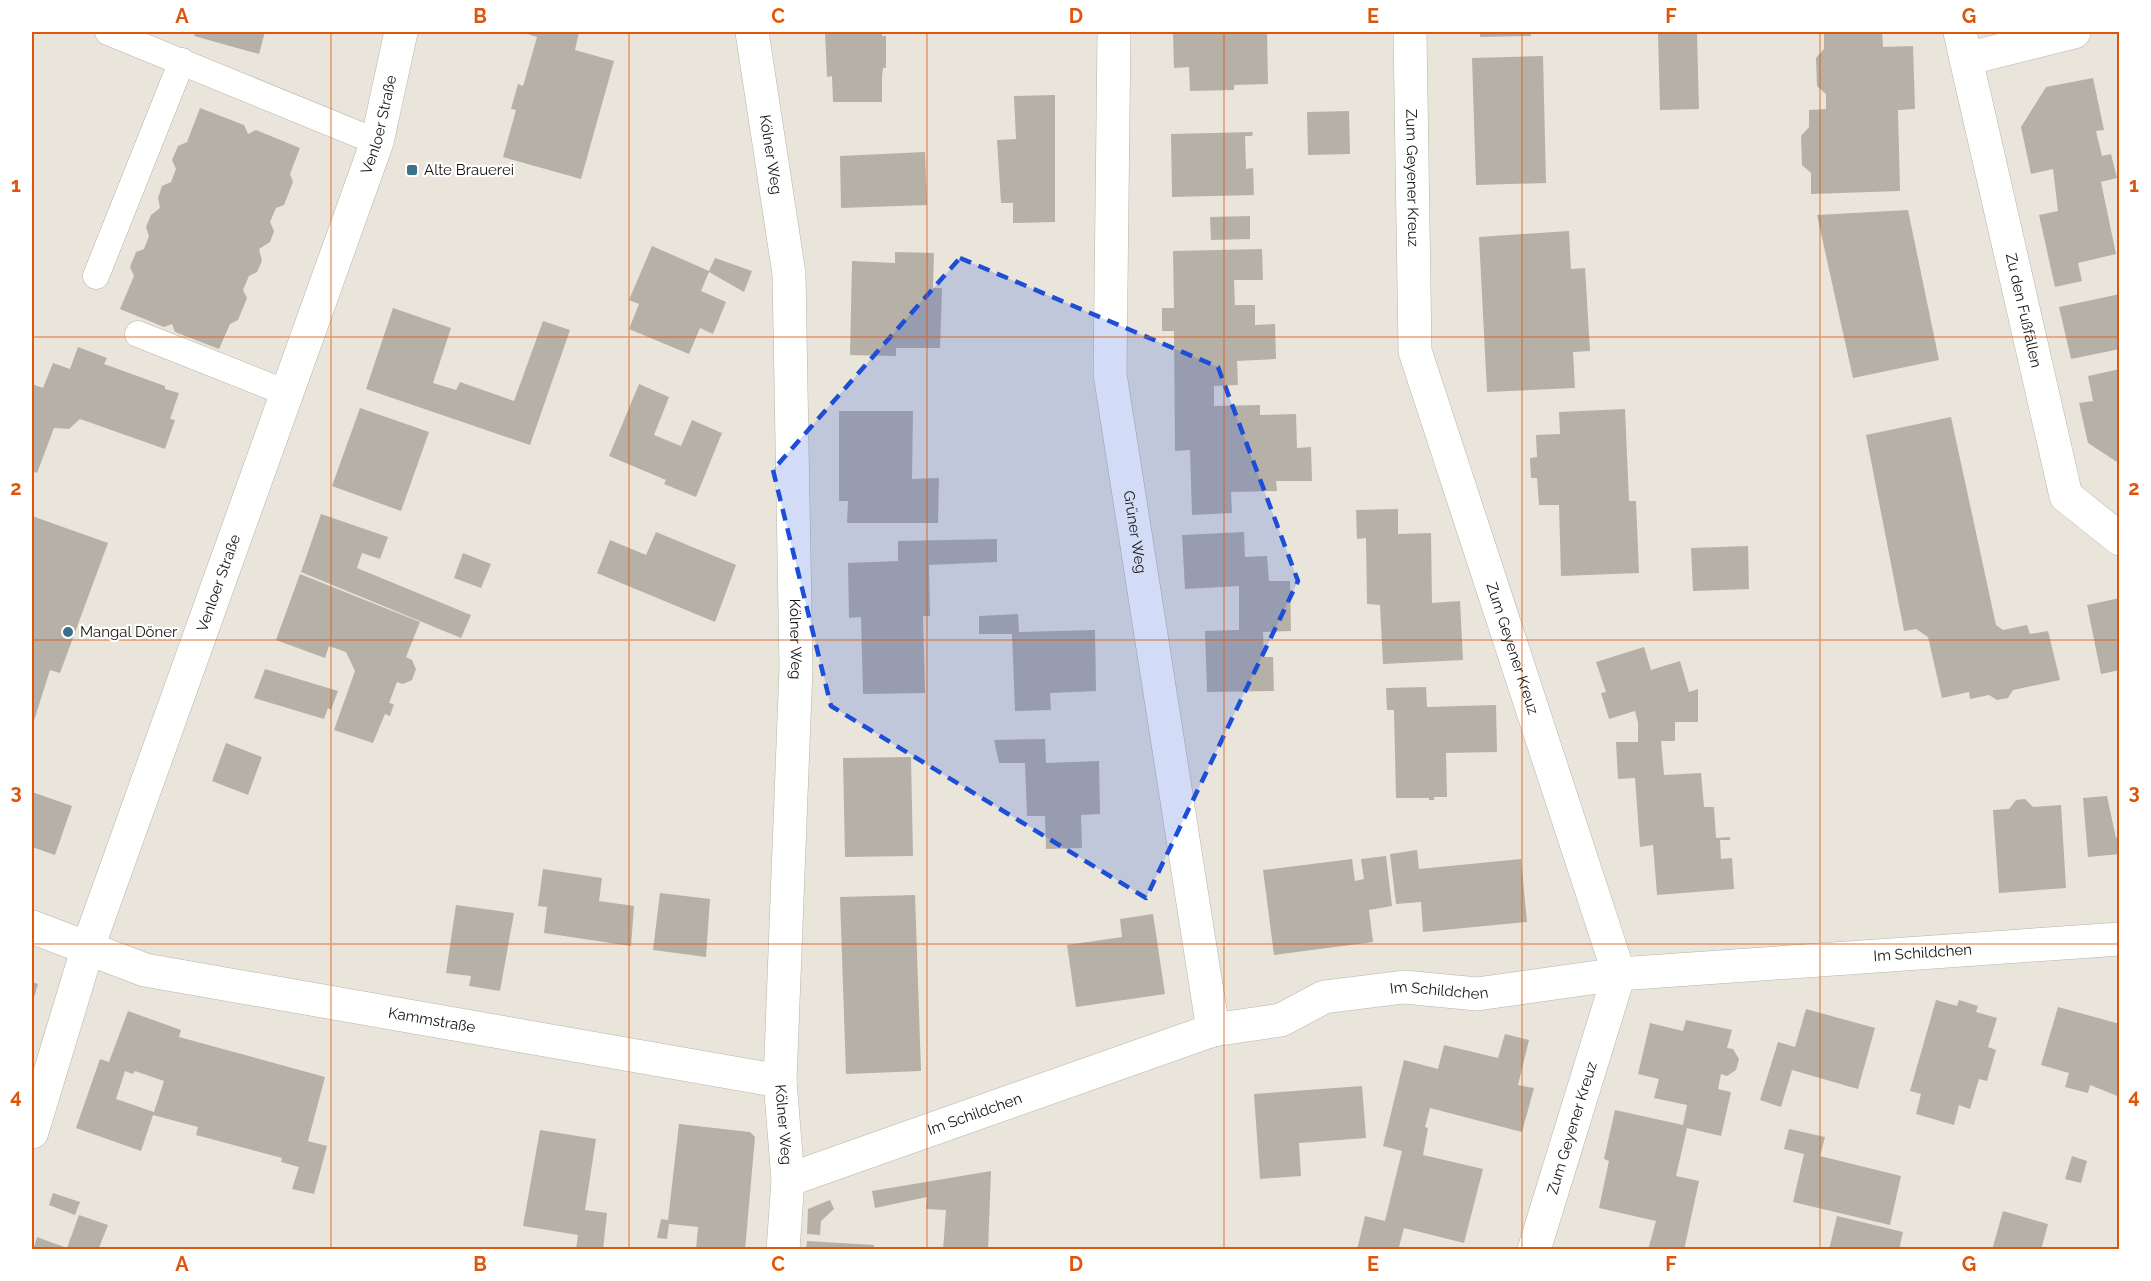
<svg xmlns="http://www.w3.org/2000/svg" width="2151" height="1281" viewBox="0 0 2151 1281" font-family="Raleway,sans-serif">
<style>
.building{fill:#b6b0a7;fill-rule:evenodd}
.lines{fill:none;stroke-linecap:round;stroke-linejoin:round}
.lane-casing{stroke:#b8b3a9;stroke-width:27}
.street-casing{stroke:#b8b3a9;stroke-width:34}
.secondary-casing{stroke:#b8b3a9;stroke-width:34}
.lane{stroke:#fff;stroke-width:26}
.street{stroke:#fff;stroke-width:33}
.secondary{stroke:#fff;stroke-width:33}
.marked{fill:#1d4ed8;fill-opacity:0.2;stroke:#1d4ed8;stroke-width:4.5;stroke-dasharray:12 8;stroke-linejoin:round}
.grid{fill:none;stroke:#de560c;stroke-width:1.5;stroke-opacity:0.55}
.poi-dot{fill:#3a708b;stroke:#fff;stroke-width:2}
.labels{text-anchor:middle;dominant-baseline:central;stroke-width:4.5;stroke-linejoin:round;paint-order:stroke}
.street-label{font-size:15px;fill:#171512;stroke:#fff}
.poi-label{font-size:15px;fill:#171512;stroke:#fff;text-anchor:start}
.neatline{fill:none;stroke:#de560c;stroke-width:2}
.grid-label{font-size:20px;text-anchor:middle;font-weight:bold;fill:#de560c}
</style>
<rect width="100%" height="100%" fill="#eae5db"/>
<path class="building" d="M196 32H265L259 54 194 36Z
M521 32H579L575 50 614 61 581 179 503 157 516 110 511 109 518 84 523 86 537 37Z
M825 32H882V36H886V68H883L882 77V102H833L832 76 827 77Z
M1173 32H1267L1268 84 1234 85V90L1190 91 1189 67 1174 68Z
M1480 32H1531V36L1480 37Z
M1824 32H1882L1883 47 1913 46 1915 109 1898 110 1900 191 1811 194V173L1802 165 1801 136 1809 127V110L1826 109V94L1817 86 1816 58 1824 49Z
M1697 33 1699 109 1660 110 1658 34Z
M1543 56 1546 183 1476 185 1472 58Z
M2093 78 2104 130 2096 131 2102 156 2111 154 2117 178 2101 182 2116 254 2078 263 2082 281 2055 287 2039 215 2058 211 2053 169 2031 174 2021 127 2046 87Z
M1055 95V222L1013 223V203H1001L997 140 1016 139 1014 96Z
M200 108 244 125 248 134 256 130 300 148 290 174 293 182 284 205 276 208 270 222 274 231 270 242 259 249 262 261 257 272 249 276 243 290 247 298 238 320 230 324 219 349 175 332 172 324 164 327 120 309 134 276 130 267 136 252 144 249 149 236 146 227 151 215 160 208 158 198 162 186 171 182 176 169 172 160 178 146 187 142Z
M1349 111 1350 154 1308 155 1307 112Z
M1253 132 1252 136H1245L1246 169 1253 168 1254 195 1172 197 1171 134Z
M925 152 927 205 841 208 840 156Z
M1908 210 1939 360 1853 378 1817 215Z
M1250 216V239L1211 240 1210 217Z
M1569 231 1571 269 1585 268 1590 351 1573 352 1575 388 1487 392 1479 237Z
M652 246 709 271 715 258 752 271 744 292 709 272 701 291 726 302 713 334 700 328 689 354 629 329 639 304 629 300Z
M1262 249 1263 280H1234L1235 305H1255V325L1275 324 1276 359 1237 361 1238 385 1214 386V406L1260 405V415L1296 414 1297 448 1311 447 1312 481H1276L1277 491 1231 492 1232 513 1192 515 1190 450 1175 451 1174 331H1162V308H1174L1173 251Z
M895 252 934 253 933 288H942L940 348H896V356L850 355 852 261 895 263Z
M2120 294V349L2071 359 2059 307Z
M393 308 451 328 433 383 456 390 460 382 514 401 543 321 570 330 530 445 366 389Z
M78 347 107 358 104 364 165 386V389L179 393 170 419 175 420 165 449 80 419 69 429 54 428 37 473 32 471V384L43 388 53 363 70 369Z
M2120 369V464L2088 443 2079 403 2093 401 2088 376Z
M639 384 669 397 654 435 681 446 692 420 722 433 696 497 664 484 666 480 609 456Z
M360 408 429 432 401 511 332 486Z
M1625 409 1629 501H1636L1639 573 1561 576 1559 505H1539L1537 478H1531L1530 458 1537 457 1536 435 1560 434 1559 412Z
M839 411H913L912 479 939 478 938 523H847L848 501H839Z
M1951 417 1996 625 2003 630 2027 625 2030 634 2048 631 2060 680 2013 690 2008 698 1997 700 1989 695 1970 699 1969 692 1942 698 1928 637 1916 629 1904 631 1866 435Z
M1398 509V534L1431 533 1432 603 1460 601 1463 660 1383 664 1380 605 1367 604 1366 538 1357 539 1356 510Z
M321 514 388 537 380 559 362 553 357 568 471 615 461 638 301 572Z
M32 516 108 543 60 673 50 670 32 727Z
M656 532 736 565 715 622 597 573 610 540 646 555Z
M1244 532 1245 557 1267 556 1269 581H1290L1291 631 1263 632 1264 657H1273L1274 691 1207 692 1205 631 1239 630V586L1185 589 1182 535Z
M997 539V562L929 565 930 616H923L925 693 863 694 861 617 849 618 848 563 898 561V541Z
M1748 546 1749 589 1693 591 1691 548Z
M463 553 491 564 481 588 454 578Z
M300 574 420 622 406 657 412 660 416 669 412 680 403 684 397 682 389 703 394 704 390 716 385 714 373 743 334 730 355 671 346 652 329 646 325 658 276 640Z
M2120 598V670L2101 674 2087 605Z
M1018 614 1019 632 1095 630 1096 691 1050 693 1051 710 1015 711 1012 634H979V616Z
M1644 647 1651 670 1680 661 1689 692 1698 689V722H1675V741H1661L1664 775 1701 773 1704 807H1714L1716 838 1730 837V840H1720L1721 859 1732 858 1734 889 1657 895 1653 845 1640 847 1635 778 1618 779 1616 742H1638V723L1635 711 1609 719 1601 693 1606 692 1596 662Z
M265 669 338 691 331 710 328 708 324 719 254 698Z
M1426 687 1427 707 1496 705 1497 752 1446 753 1447 797H1434V800H1429V798H1396L1394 710H1387L1386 688Z
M1045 739 1046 763 1099 761 1100 814 1081 815 1082 848 1046 849 1045 816H1027L1025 763H999L994 740Z
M226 743 262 757 248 795 212 781Z
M911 757 913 856 845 857 843 758Z
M32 792 72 806 55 855 32 847Z
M2107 796 2116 838 2120 837V854L2088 857 2083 798Z
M2025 799 2033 807 2061 805 2066 888 1999 893 1993 810 2009 809 2016 800Z
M1417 850 1419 869 1521 859 1527 922 1423 932 1421 902 1396 904 1390 854Z
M1386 856 1392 906 1369 910 1373 942 1274 955 1263 870 1352 859 1355 881 1364 879 1361 859Z
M543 869 602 878 599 901 634 906 631 946 544 933 547 907 538 906Z
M660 893 710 899 706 957 653 950Z
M915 895 921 1071 846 1074 840 897Z
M456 905 514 913 500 991 469 986 471 976 446 973Z
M1153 914 1165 994 1076 1007 1067 945 1122 937 1120 919Z
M32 982 38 984 32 1004Z
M1936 1000 1957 1006 1959 1000 1978 1006 1976 1012 1997 1018 1988 1047 1996 1050 1987 1081 1979 1079 1970 1109 1959 1105 1954 1125 1916 1114 1921 1094 1910 1091Z
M2058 1007 2120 1024V1097L2090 1085 2088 1093 2065 1087 2069 1073 2041 1065Z
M1806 1009 1875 1028 1858 1089 1792 1070 1781 1107 1760 1100 1778 1042 1795 1047Z
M128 1011 181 1030 179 1037 325 1077 308 1141 327 1146 314 1194 292 1189 299 1167 281 1162 282 1158 196 1135 198 1127 153 1115 141 1151 76 1128 100 1059 109 1062ZM125 1071 133 1074 135 1071 164 1081 154 1112 116 1099Z
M1686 1020 1732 1030 1727 1048 1733 1049 1739 1059 1736 1070 1727 1076 1721 1074 1718 1089 1731 1092 1721 1136 1687 1128 1676 1176 1699 1181 1684 1250H1648L1656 1221 1599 1208 1609 1161 1604 1159 1615 1110 1683 1125 1687 1105 1654 1098 1659 1079 1638 1074 1650 1023 1683 1031Z
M1505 1034 1529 1040 1518 1085 1534 1088 1522 1132 1430 1108 1425 1127 1428 1128 1423 1155 1483 1169 1464 1243 1404 1228 1399 1247 1396 1250H1357L1365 1216 1385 1221 1402 1151 1383 1146 1404 1060 1438 1069 1444 1045 1498 1058Z
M1362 1086 1366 1138 1299 1143 1301 1176 1260 1179 1254 1094Z
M679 1124 750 1132 755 1137 745 1250H696L698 1227 669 1224 667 1239 657 1238 661 1219 668 1220Z
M1789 1129 1825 1137 1820 1156 1901 1176 1890 1225 1793 1202 1804 1154 1784 1149Z
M540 1130 596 1139 585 1210 607 1213 603 1250H576L578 1235 523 1226Z
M2072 1156 2087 1161 2081 1183 2065 1179Z
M991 1171 988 1250H943L946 1210 926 1209 927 1197 875 1208 872 1191Z
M53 1193 80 1202 75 1215 49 1205Z
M830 1200 834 1209 821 1221 820 1235 807 1234 808 1209Z
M2003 1211 2048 1224 2041 1250H1992Z
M79 1215 108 1225 98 1250H33L37 1237 67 1248Z
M1837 1216 1903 1232 1899 1250H1829Z
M807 1241 874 1245V1250H806Z"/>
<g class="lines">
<defs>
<path id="lane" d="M108 32 377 142
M96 276 182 61
M138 334 287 393"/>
<g id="street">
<path id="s1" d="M752 32 789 274 796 667 780 1081 788 1180 783 1250"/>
<path id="s2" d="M1114 32 1110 374 1213 1030"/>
<path id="s3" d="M1410 32 1415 351 1619 974 1534 1250"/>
<path d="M1960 32 1966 59 2074 32"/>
<path id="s4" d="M1966 59 2066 496 2120 539"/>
<path id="s5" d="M32 927 145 970 780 1081"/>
<path id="s6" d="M788 1180 1213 1030 1281 1020 1324 997 1404 987 1477 994 1619 974 2120 939"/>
</g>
<g id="secondary">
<path id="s7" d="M32 1132 88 947 377 142 401 32"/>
</g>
</defs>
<use href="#lane" class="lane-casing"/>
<use href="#street" class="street-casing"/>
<use href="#secondary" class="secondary-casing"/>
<use href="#lane" class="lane"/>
<use href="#street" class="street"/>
<use href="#secondary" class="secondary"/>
</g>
<path class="marked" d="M960 258 1218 367 1298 581 1146 898 831 706 773 470Z"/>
<path class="grid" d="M331 32V1250M629 32V1250M927 32V1250M1224 32V1250M1522 32V1250M1820 32V1250M32 337H2120M32 640H2120M32 944H2120"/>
<g class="poi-dot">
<rect x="406" y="164" width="12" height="12" rx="3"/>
<circle cx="68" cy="632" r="6"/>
</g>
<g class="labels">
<g class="street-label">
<text stroke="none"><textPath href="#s7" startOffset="1066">Venloer Straße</textPath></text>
<text stroke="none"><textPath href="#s1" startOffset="124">Kölner Weg</textPath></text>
<text stroke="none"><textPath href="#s3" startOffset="146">Zum Geyener Kreuz</textPath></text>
<text stroke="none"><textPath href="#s4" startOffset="258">Zu den Fußfällen</textPath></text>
<text stroke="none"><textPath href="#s2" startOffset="502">Grüner Weg</textPath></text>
<text stroke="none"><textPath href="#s7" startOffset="580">Venloer Straße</textPath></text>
<text stroke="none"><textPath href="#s1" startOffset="610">Kölner Weg</textPath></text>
<text stroke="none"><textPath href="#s3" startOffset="632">Zum Geyener Kreuz</textPath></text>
<text stroke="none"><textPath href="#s6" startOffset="1170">Im Schildchen</textPath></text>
<text stroke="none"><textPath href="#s6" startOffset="684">Im Schildchen</textPath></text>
<text stroke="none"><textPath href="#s5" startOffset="412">Kammstraße</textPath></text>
<text stroke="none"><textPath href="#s6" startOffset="198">Im Schildchen</textPath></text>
<text stroke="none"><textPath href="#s1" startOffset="1096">Kölner Weg</textPath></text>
<text transform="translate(1572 1128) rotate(-73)">Zum Geyener Kreuz</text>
</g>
<g class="poi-label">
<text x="424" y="170">Alte Brauerei</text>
<text x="80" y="632">Mangal Döner</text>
</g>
</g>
<rect width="2151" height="1281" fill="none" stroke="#ffffff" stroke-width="66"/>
<rect x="33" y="33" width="2085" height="1215" class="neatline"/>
<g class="grid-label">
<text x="182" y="23">A</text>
<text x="480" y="23">B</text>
<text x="778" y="23">C</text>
<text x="1076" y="23">D</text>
<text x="1373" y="23">E</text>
<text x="1671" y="23">F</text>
<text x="1969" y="23">G</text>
<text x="16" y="192">1</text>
<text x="2134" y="192">1</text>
<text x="16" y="495">2</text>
<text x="2134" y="495">2</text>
<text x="16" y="799">3</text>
<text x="2134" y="799">3</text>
<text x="16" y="1103">4</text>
<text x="2134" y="1103">4</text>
<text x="182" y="1271">A</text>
<text x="480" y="1271">B</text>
<text x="778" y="1271">C</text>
<text x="1076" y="1271">D</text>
<text x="1373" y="1271">E</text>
<text x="1671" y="1271">F</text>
<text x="1969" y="1271">G</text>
</g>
</svg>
